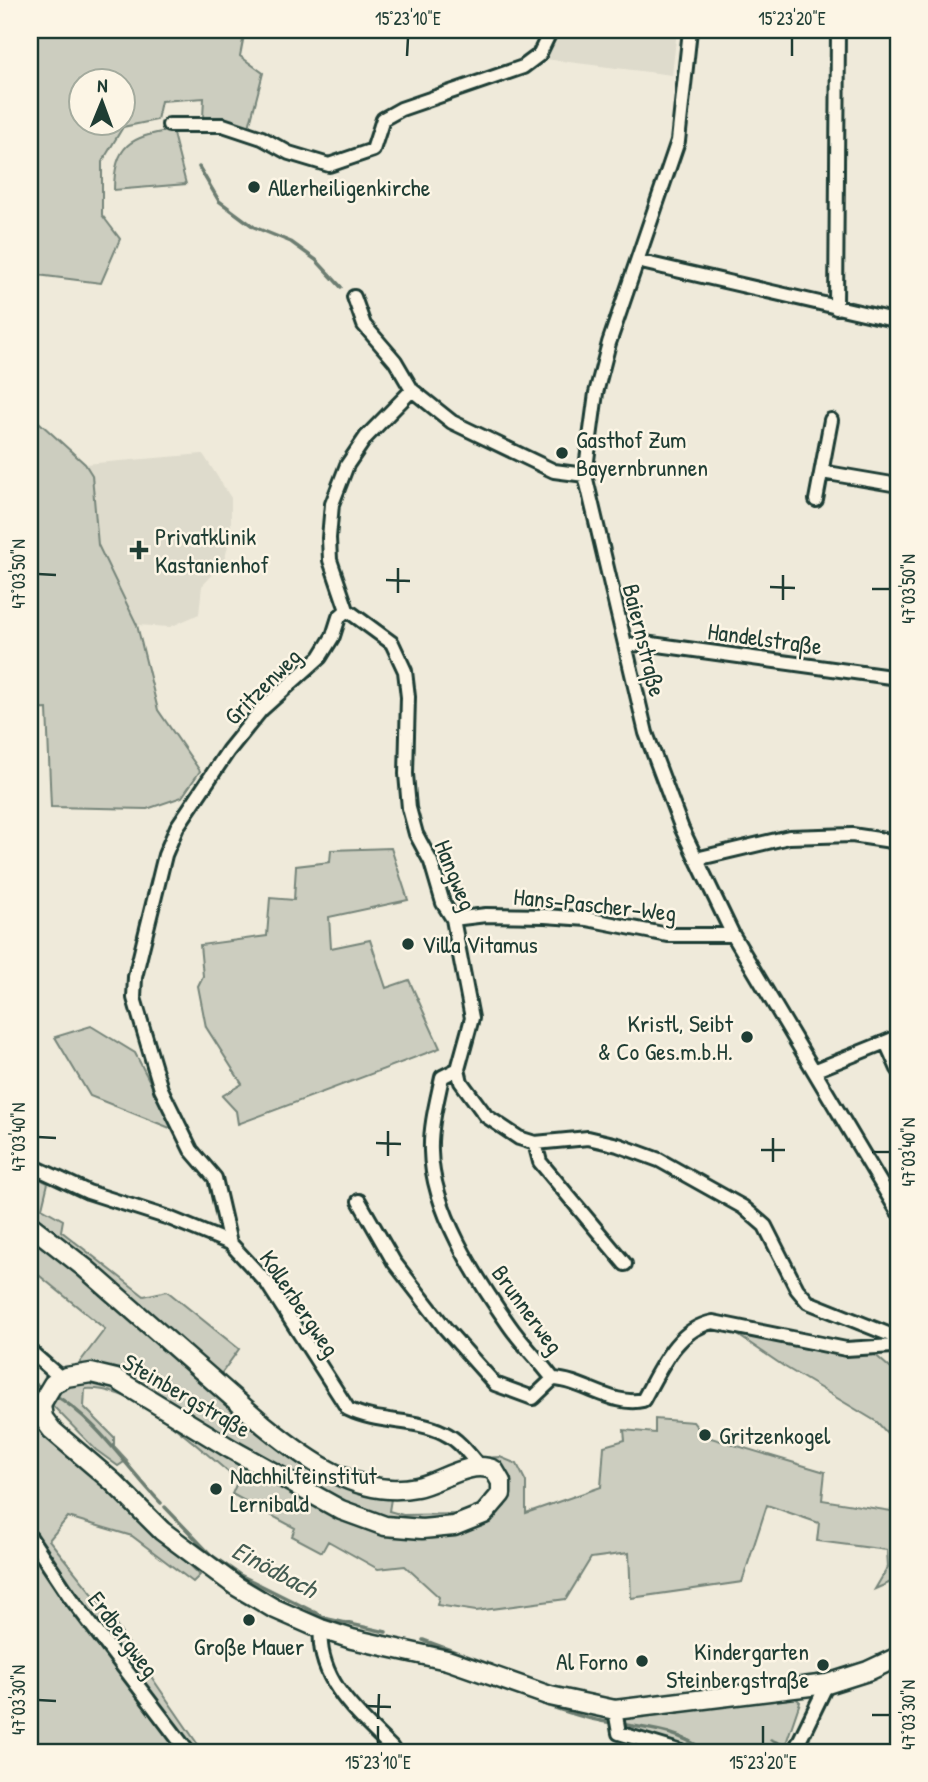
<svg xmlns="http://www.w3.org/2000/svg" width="928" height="1782" viewBox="0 0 928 1782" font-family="'Patrick Hand',sans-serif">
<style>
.built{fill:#dedbcc}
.green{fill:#cccdbf;stroke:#76857a;stroke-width:2;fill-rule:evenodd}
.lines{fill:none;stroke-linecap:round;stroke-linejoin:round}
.stream{stroke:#6c7d71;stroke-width:3.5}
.minor-casing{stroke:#1f3d34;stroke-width:18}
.secondary-casing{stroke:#1f3d34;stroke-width:23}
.minor{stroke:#fcf5e5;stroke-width:12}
.secondary{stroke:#fcf5e5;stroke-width:18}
.ticks{fill:none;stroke:#1f3d34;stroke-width:2.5}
.poi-dot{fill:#1f3d34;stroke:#fcf5e5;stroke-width:2.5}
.labels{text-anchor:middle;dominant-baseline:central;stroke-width:5;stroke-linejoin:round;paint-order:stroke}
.poi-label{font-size:24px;fill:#1f3d34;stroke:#fcf5e5;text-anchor:start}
.street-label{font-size:24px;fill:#1f3d34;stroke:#fcf5e5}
.water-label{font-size:26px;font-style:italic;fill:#455d53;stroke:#fcf5e5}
.neatline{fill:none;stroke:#1f3d34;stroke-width:2.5}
.ticks-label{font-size:18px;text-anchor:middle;fill:#1f3d34}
</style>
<rect width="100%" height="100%" fill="#efeada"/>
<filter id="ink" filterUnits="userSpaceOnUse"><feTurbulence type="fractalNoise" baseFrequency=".0143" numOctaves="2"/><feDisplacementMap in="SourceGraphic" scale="14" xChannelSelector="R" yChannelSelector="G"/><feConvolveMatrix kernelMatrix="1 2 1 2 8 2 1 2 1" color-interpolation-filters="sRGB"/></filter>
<g filter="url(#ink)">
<path class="built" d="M554 30H677L672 75 545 59Z
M203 454 231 498V532L224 563 202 586 199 614 170 627 137 625 98 545 92 475 85 464Z"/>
<path class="green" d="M30 30H245L240 56 263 73 249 127 203 118 204 98 161 101 157 120 123 127 102 162V215L120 239 101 283 30 274ZM80 80H122V122H80Z
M172 130 186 184 114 190C114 145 130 137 172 130Z
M30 414 85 464 92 475 98 545 137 625 158 710 200 771 182 797 147 809 51 807 47 709 30 710Z
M391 848 408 900 329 917 331 948 370 940 386 988 409 980 440 1048 238 1124 236 1111 222 1096 242 1084 206 1027 198 986 203 976 200 945 267 936 270 898 294 900 296 866 330 862 331 850Z
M91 1026 135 1053 175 1130 90 1096 55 1037Z
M30 1174 48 1183 42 1208 63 1220 61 1231 144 1296 167 1291 239 1349 218 1378 30 1219Z
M30 1235 173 1354 367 1493 391 1499 389 1511 403 1515 462 1514 417 1522 367 1513 320 1492 82 1366 80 1362 105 1329 30 1268Z
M726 1327 872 1352 898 1375V1445L877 1422 785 1367Z
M100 1381 122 1389 394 1533 492 1517 505 1506 510 1483 505 1471 496 1462 481 1458 500 1457 517 1464 526 1482V1513L601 1487 604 1446 625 1440 624 1430 655 1433V1419L693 1422 704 1436 825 1472 822 1500 898 1512V1579L875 1589 888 1567 887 1550 817 1541 819 1523 767 1505 742 1582 631 1598 629 1553 591 1558 566 1599 476 1611 437 1605 439 1597 405 1566 378 1569 328 1541 322 1552 292 1536 295 1528 232 1494 238 1480C197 1448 139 1385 85 1389L84 1407 114 1437V1446L127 1460 118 1466 96 1450 51 1404C59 1381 80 1382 100 1381Z
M30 1420 110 1487 200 1575 193 1582 132 1536 68 1517 49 1540 104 1608 203 1752H30Z
M795 1697 800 1702 783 1752C727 1752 678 1755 626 1730L623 1719Z"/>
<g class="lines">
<path class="stream" d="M199 167 219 201 254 227 291 242 316 260 341 287
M30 1382 44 1388
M53 1394C98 1420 125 1466 161 1503
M165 1507 211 1555 240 1575 328 1619 386 1632
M423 1640 491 1665
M543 1704C564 1711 585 1719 607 1722 642 1728 678 1729 706 1752
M771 1740 791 1748"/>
<defs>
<path id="minor" d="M690 30 678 141 609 343 596 393 585 475 646 733 682 829 733 935 898 1212
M169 125H223L262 138 289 153 329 165 373 150 383 119 401 109 523 67 539 55 551 30
M637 261 898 321
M354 297 364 325 395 361 412 390 452 422 554 471 585 475
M836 308 838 30
M412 390 366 437 347 465 332 504 329 538 330 560 347 610 392 643 405 671 408 697 406 774 409 808 416 834 431 862 443 903 453 919 472 1018 458 1069 461 1082 486 1116 519 1138 535 1143 588 1138 618 1145 659 1160 743 1207 765 1226 797 1289 808 1302 898 1338
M822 472 898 485
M816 500 831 420
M626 646 644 643 898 678
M696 859 789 837 852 835 898 842
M453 919 486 915 545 916 587 919 668 935H733
M886 1042 898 1069
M458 1069 442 1077C437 1101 430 1127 431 1151 432 1210 476 1278 509 1325 522 1344 539 1360 553 1379
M816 1070 898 1037
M535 1143 540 1162 625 1264
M30 1165 88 1192 169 1218 230 1243 267 1283 348 1409C378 1424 414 1418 444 1433 459 1440 469 1454 479 1466
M359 1201 394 1262 445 1328 495 1384 533 1398 553 1379
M230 1243 215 1178 191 1150 161 1089 134 998 135 977 165 855 177 827 228 751 261 710 320 657 333 636 339 617 347 610
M30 1351 62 1379
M553 1379C583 1380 613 1407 643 1400 660 1370 676 1329 713 1322L846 1349 893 1346 898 1338
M30 1537 68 1594 188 1752
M321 1629C316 1680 360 1716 392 1748
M615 1710 619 1733 682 1752
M794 1752 827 1684"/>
<path id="secondary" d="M30 1225 85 1268 264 1425C307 1460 359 1499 417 1487 441 1482 470 1459 494 1470L501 1482V1494L484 1514 454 1526 422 1529 385 1526 341 1510 231 1449 116 1379 91 1373 66 1377 53 1384 41 1404 43 1418 52 1430 113 1482 162 1531 236 1586 273 1608 321 1629 352 1639 447 1660 550 1696 615 1710 827 1684 868 1671 898 1657"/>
</defs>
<use href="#minor" class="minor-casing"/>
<use href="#secondary" class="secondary-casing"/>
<use href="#minor" class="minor"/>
<use href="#secondary" class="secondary"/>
</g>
</g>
<path class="ticks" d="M407 56 408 38M792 56V38M38 574 56 575M386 580 410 581M770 587 795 588M872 589H890M398 593V568M783 600V575M38 1137 56 1138M376 1143 401 1144M761 1150H785M872 1152H890M388 1156V1131M773 1162V1138M38 1700 56 1701M366 1706 391 1707M872 1715H890M378 1719 379 1694M378 1744V1726M763 1744V1726"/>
<g class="poi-dot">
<circle cx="254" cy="187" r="7"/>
<circle cx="562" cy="453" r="7"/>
<path d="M135.5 539.5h7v7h7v7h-7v7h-7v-7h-7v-7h7z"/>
<circle cx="408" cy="944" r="7"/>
<circle cx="747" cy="1037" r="7"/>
<circle cx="705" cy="1435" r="7"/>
<circle cx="216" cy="1489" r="7"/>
<circle cx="249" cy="1620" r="7"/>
<circle cx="642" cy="1661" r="7"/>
<circle cx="823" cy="1665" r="7"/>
</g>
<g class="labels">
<g class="poi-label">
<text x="268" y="187">Allerheiligenkirche</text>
<text x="576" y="439">Gasthof Zum<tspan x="576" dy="28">Bayernbrunnen</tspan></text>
<text x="155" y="536">Privatklinik<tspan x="155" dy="28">Kastanienhof</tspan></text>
<text x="422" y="944">Villa Vitamus</text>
<text x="733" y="1023" text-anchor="end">Kristl, Seibt<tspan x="733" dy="28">&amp; Co Ges.m.b.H.</tspan></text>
<text x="719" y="1435">Gritzenkogel</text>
<text x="230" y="1475">Nachhilfeinstitut<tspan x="230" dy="28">Lernibald</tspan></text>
<text x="249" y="1646" text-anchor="middle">Große Mauer</text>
<text x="809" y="1651" text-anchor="end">Kindergarten<tspan x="809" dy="28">Steinbergstraße</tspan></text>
<text x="628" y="1661" text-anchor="end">Al Forno</text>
</g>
<g class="street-label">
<text transform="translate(765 638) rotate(8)">Handelstraße</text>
<text transform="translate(645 640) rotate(76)">Baiernstraße</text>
<text transform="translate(262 686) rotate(-45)">Gritzenweg</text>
<text transform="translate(456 875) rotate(68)">Hangweg</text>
<text transform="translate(595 904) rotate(6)">Hans-Pascher-Weg</text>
<text transform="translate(300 1303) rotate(56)">Kollerbergweg</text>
<text transform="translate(528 1309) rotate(54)">Brunnerweg</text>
<text transform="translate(187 1395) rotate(30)">Steinbergstraße</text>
<text transform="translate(124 1634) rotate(53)">Erdbergweg</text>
</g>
<g class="water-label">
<text transform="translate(275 1569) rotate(28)">Einödbach</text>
</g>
</g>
<rect width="928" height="1782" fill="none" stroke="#fcf5e5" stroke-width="77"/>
<g transform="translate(102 102) rotate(1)"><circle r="33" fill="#fcf5e5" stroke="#a4ab9e" stroke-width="2"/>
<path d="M0-5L12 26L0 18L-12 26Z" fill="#1f3d34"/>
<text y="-10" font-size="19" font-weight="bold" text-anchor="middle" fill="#1f3d34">N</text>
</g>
<rect x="38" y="38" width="852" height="1706" class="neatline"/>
<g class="ticks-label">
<text x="408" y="25">15°23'10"E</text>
<text x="792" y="25">15°23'20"E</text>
<text transform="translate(19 574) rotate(-90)" y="6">47°03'50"N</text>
<text transform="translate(909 589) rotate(-90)" y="6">47°03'50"N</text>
<text transform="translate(19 1137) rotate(-90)" y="6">47°03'40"N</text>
<text transform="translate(909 1152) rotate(-90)" y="6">47°03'40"N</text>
<text transform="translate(19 1700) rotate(-90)" y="6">47°03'30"N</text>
<text transform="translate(909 1715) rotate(-90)" y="6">47°03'30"N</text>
<text x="378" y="1769">15°23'10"E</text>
<text x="763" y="1769">15°23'20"E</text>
</g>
</svg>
